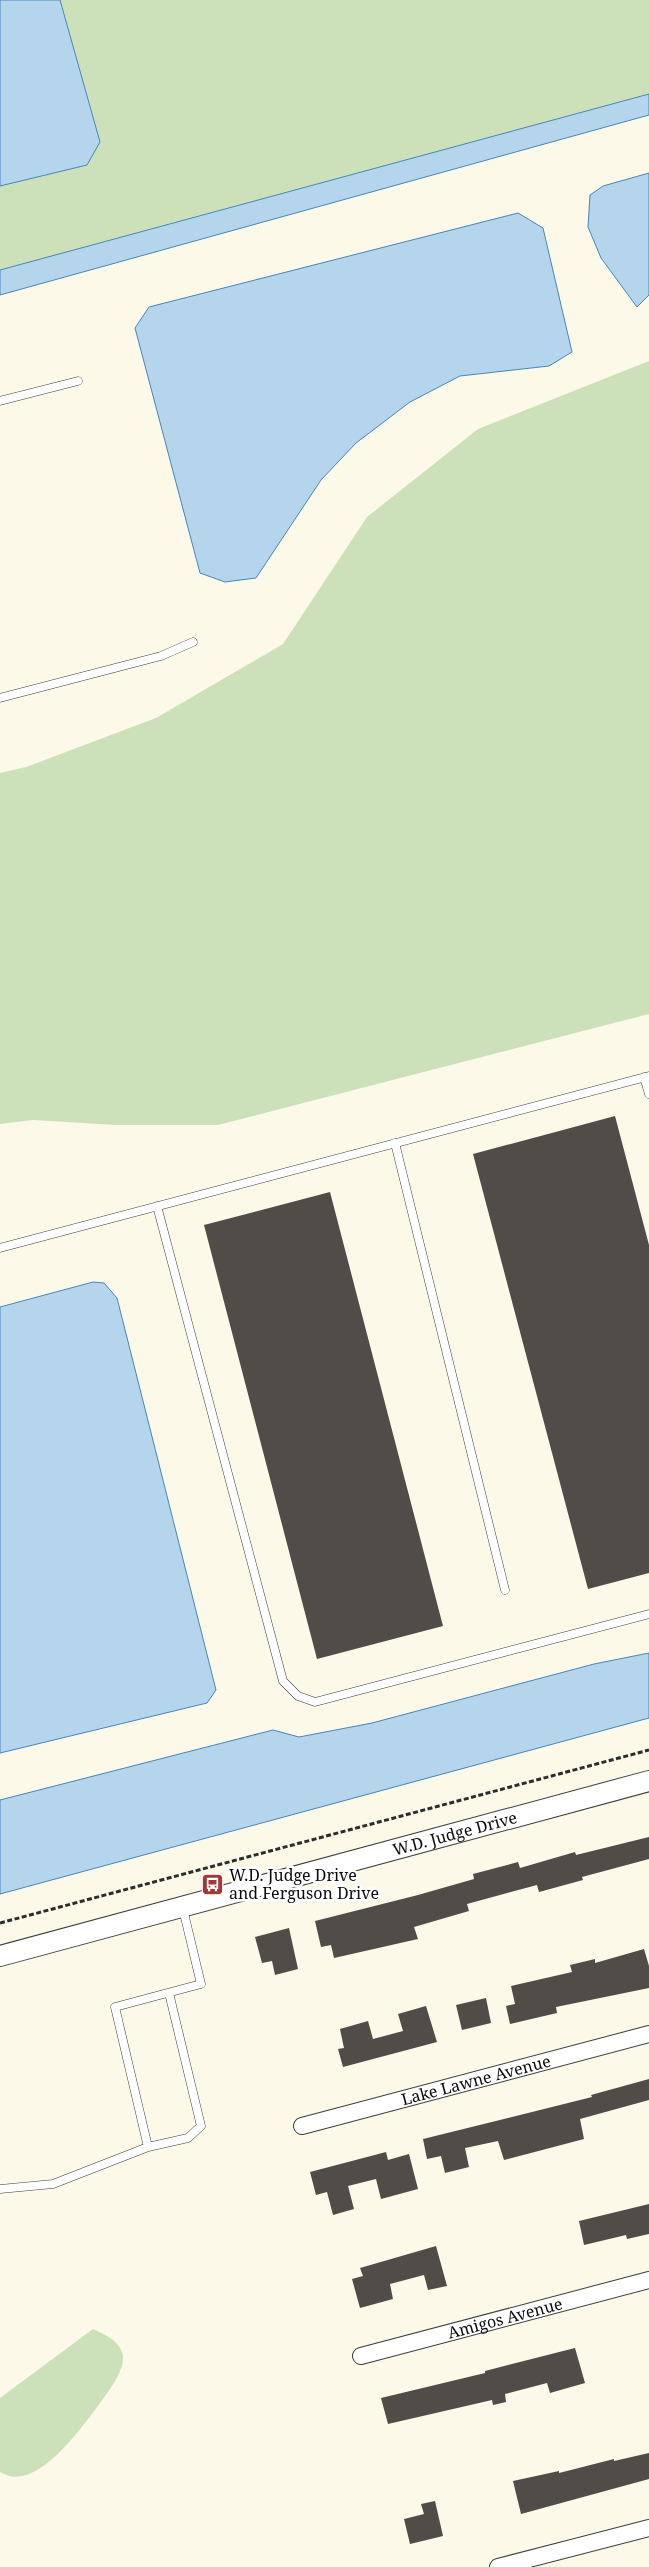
<svg xmlns="http://www.w3.org/2000/svg" width="649" height="2567" viewBox="0 0 649 2567" font-family="'Noto Serif',serif">
<style>
.green{fill:#cce1b9}
.water{fill:#b5d5ec;stroke:#4686b9}
.building{fill:#514c48}
.lines{fill:none;stroke-linecap:round;stroke-linejoin:round}
.service-casing{stroke:#3d3d3d;stroke-width:9}
.minor-casing{stroke:#3d3d3d;stroke-width:18}
.tertiary-casing{stroke:#3d3d3d;stroke-width:22}
.path{stroke:#2c2c2c;stroke-width:3;stroke-dasharray:5 2.5;stroke-linecap:butt}
.service{stroke:#fff;stroke-width:8}
.minor{stroke:#fff;stroke-width:16}
.tertiary{stroke:#fff;stroke-width:20}
.labels{text-anchor:middle;dominant-baseline:central;stroke-width:5;stroke-linejoin:round;paint-order:stroke}
.street-label{font-size:16px;fill:#0a0a0a;stroke:#fff}
.poi-label{font-size:16px;fill:#0a0a0a;stroke:#fff;text-anchor:start}
</style>
<rect width="100%" height="100%" fill="#fcf9e9"/>
<path class="green" d="M60 0H649V94L0 270V186L87 165 100 142Z
M649 361V1014L218 1125H115L33 1120 0 1124V773L26 767 156 718 283 644 367 517 478 429Z
M93 2329C105 2335 120 2340 123 2356 125 2372 104 2397 95 2410 77 2433 34 2494 0 2472V2398Z"/>
<path class="water" d="M0 0H60L100 142 87 165 0 186Z
M649 94V115L0 295V270Z
M649 173V295L637 307 601 258 588 227 590 195 603 186Z
M518 213 543 228 572 352 549 366 460 376 410 402 356 443 321 480 256 578 225 582 200 573 135 328 149 307Z
M93 1282 104 1283 117 1298 216 1690 207 1703 0 1753V1307Z
M649 1653V1718L0 1894V1800L273 1730 299 1737 372 1723 594 1664Z"/>
<path class="building" d="M615 1116 649 1245V1573L588 1589 473 1154Z
M330 1192 443 1626 317 1659 204 1225Z
M649 1837V1859L582 1877 583 1880 539 1892 537 1885 467 1904 469 1911 414 1927 418 1939 334 1958 331 1945 321 1947 315 1921 418 1895 474 1879 473 1874 518 1862 520 1868 575 1852 576 1855Z
M289 1928 298 1969 275 1975 272 1961 262 1963 255 1937Z
M644 1949 649 1966V1988L556 2007 557 2013 510 2024 506 2006 515 2004 511 1986 572 1972 570 1965 595 1959V1963Z
M486 1998 491 2023 462 2030 456 2005Z
M426 2006 437 2042 343 2067 338 2049 344 2048 340 2029 368 2021 373 2039 403 2031 398 2014Z
M649 2079V2100L580 2119 584 2139 504 2160 498 2141 465 2148 469 2167 445 2173 441 2156 427 2159 423 2139 592 2097 591 2095Z
M386 2152 388 2160 409 2154 418 2189 381 2199 376 2179 348 2186 354 2209 333 2215 327 2192 316 2195 310 2172Z
M649 2204V2234L627 2239 626 2235 584 2245 579 2221Z
M436 2246 447 2286 428 2290 424 2275 390 2284 393 2299 360 2308 352 2279 363 2276 360 2268Z
M575 2348 585 2383 550 2393 547 2383 505 2394 506 2402 493 2405 492 2400 388 2424 381 2398 485 2373V2371Z
M649 2453V2479L521 2514 513 2481 559 2471V2473L614 2459V2461Z
M435 2501 443 2536 410 2544 404 2519 424 2514 421 2504Z"/>
<g class="lines">
<defs>
<path id="service" d="M0 401 78 381
M0 698 161 656 193 642
M644 1077 649 1094
M395 1143 505 1590
M157 1206 283 1681 298 1696 315 1702 649 1614
M0 1248 649 1076
M169 1993 201 2126 188 2138 148 2147 115 2007 201 1984 183 1909
M0 2189 53 2184 148 2147"/>
<g id="minor">
<path id="s1" d="M302 2126 649 2034"/>
<path id="s2" d="M361 2356 649 2280"/>
<path d="M498 2567 649 2528"/>
</g>
<g id="tertiary">
<path id="s3" d="M0 1956 649 1781"/>
</g>
</defs>
<use href="#service" class="service-casing"/>
<use href="#minor" class="minor-casing"/>
<use href="#tertiary" class="tertiary-casing"/>
<path class="path" d="M0 1923 649 1750"/>
<use href="#service" class="service"/>
<use href="#minor" class="minor"/>
<use href="#tertiary" class="tertiary"/>
</g>
<defs>
<symbol id="bus-square" viewBox="-11 -11 22 22"><rect x="-9" y="-9" width="18" height="18" rx="4" fill="#a53636" stroke="#fff"/><path d="M-5-6H5V4H4V6H2V4H-2V6H-4V4H-5ZM-3.5-4V0h7V-4ZM-3.5 1.2v1.5H-2V1.2ZM2 1.2v1.5H3.5V1.2Z" fill="#fff"/></symbol>
</defs>
<g fill-rule="evenodd">
<use href="#bus-square" x="200" y="1872" width="25" height="25"/>
</g>
<g class="labels">
<g class="street-label">
<text stroke="none"><textPath href="#s3" startOffset="471">W.D. Judge Drive</textPath></text>
<text stroke="none"><textPath href="#s1" startOffset="180">Lake Lawne Avenue</textPath></text>
<text stroke="none"><textPath href="#s2" startOffset="149">Amigos Avenue</textPath></text>
</g>
<g class="poi-label">
<text x="229" y="1875">W.D. Judge Drive<tspan x="229" dy="18">and Ferguson Drive</tspan></text>
</g>
</g>
</svg>
